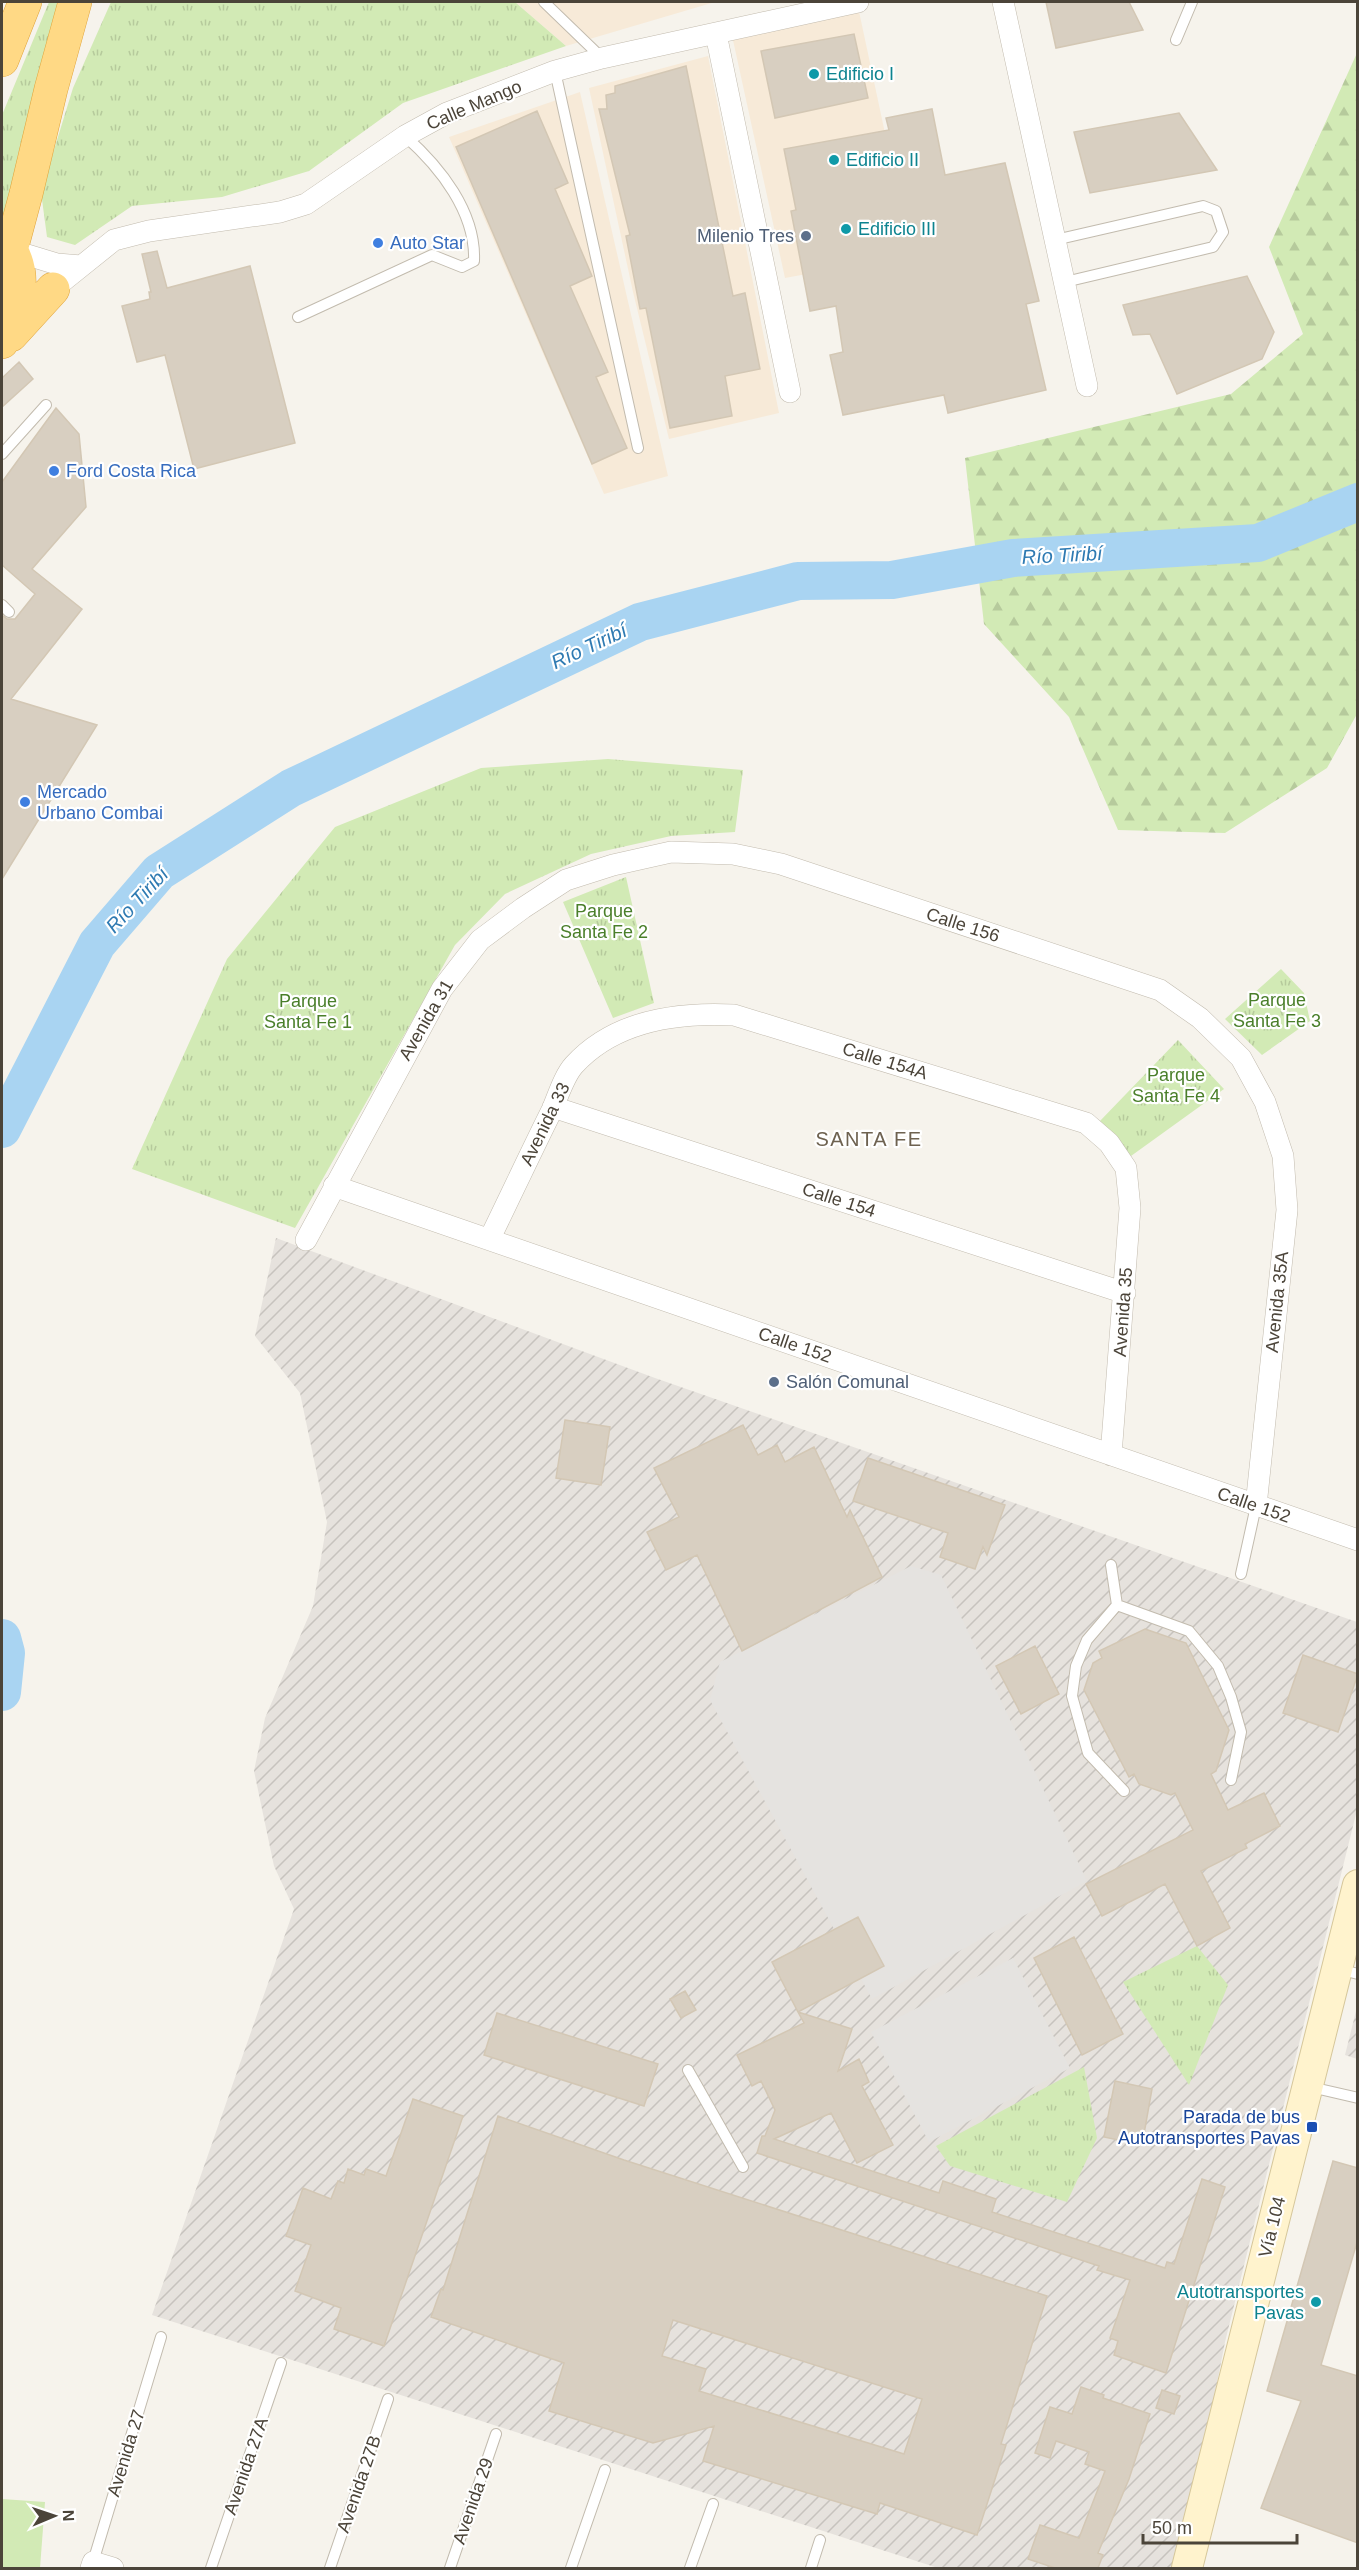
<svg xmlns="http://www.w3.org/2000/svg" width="1359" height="2570" viewBox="0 0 1359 2570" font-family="Arial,sans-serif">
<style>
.commercial{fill:#f7ead8}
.industrial{fill:url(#industrial-furrows)}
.grass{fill:url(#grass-tufts)}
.forest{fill:url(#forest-firs)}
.garden{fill:#d2eab5}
.parking{fill:#e5e3e0}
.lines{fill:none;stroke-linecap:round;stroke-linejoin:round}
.river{stroke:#a9d4f2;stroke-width:38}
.building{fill:#d8cfc1;stroke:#d3c7b4;stroke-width:1.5;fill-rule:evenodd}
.service-casing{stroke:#c2bbae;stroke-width:12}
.minor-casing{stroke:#c2bbae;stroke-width:22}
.secondary-casing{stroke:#d6c79b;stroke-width:32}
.trunk-casing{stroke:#e0a43c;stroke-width:34}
.service{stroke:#fff;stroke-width:10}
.minor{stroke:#fff;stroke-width:21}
.secondary{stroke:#fff3cd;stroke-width:30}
.trunk{stroke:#ffd985;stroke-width:33}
.culture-dot{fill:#0f9aa8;stroke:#fff;stroke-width:2}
.service-dot{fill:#5c6f8a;stroke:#fff;stroke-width:2}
.shop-dot{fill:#3f7fe0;stroke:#fff;stroke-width:2}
.transit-dot{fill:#1a4fb4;stroke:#fff;stroke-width:2}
.labels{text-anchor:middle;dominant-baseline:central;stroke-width:4.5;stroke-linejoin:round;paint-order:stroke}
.culture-label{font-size:18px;fill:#0d838f;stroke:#fff;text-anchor:start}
.street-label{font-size:18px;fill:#4b4439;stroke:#fff}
.service-label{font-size:18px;fill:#4e5e75;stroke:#fff;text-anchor:end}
.shop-label{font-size:18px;fill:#366cbe;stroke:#fff;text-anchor:start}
.park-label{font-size:18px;fill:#4a7f2a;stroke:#fff}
.transit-label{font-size:18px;fill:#164399;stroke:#fff;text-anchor:end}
.water-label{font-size:20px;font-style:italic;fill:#2e7ab2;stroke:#fff}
.neighbourhood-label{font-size:20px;letter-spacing:1.5px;fill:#6e6250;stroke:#fff}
</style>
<defs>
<pattern id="industrial-furrows" width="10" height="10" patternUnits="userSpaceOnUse" patternTransform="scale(1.5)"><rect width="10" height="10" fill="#e6e2dd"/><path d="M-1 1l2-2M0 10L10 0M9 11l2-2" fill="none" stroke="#c7c3be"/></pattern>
<pattern id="grass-tufts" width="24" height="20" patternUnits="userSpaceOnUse" patternTransform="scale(1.5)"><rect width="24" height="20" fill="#d2eab5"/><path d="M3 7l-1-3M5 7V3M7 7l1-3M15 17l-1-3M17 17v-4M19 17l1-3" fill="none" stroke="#b6ca9c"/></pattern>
<pattern id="forest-firs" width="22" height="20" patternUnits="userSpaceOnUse" patternTransform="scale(1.5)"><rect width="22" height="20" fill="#d2eab5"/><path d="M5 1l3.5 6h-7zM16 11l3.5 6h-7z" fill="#b6ca9c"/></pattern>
</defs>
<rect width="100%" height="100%" fill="#f6f3ec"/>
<path class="commercial" d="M515 2H715L566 46Z
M857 2 911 255 785 278 731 31Z
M708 56 779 413 669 439 633 292 589 88Z
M580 92 668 476 604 494 449 137Z"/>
<path class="industrial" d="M276 1238 655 1378 1357 1622V1810L1225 2342 1181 2568H938L152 2315 294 1909 274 1866 254 1771 265 1718 313 1606 327 1522 300 1393 255 1336Z
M1357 2007V2059L1345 2055Z"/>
<path class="grass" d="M49 2H62L18 155 11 201 2 224V115Z
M111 2H515L566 46 403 103 309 171 222 197 132 206 75 245 47 237 41 192 73 88Z
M608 759 743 770 735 832 671 836 591 854 505 894 455 945 295 1228 132 1169 227 959 335 827 481 768Z
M626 877 654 1003 613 1018 563 902Z
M1281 969 1304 993 1310 1021 1262 1055 1225 1019Z
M1178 1040 1224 1089 1131 1156 1099 1122Z
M1197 1946 1228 1985 1189 2085 1123 1982Z
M1084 2067 1097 2138 1067 2202 950 2166 936 2146Z"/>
<path class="forest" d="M1357 53V714L1327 768 1225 833 1118 830 1069 717 984 624 965 458 1231 394 1303 334 1269 247Z"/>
<path class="garden" d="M2 2499 45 2502 40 2568H2Z"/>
<path class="parking" d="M911 1566 941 1575 1087 1881 872 1999 710 1700 720 1662Z
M1013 1958 1070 2068 929 2142 871 2032Z"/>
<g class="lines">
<path class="river" d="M2 1129 97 944 159 872 291 788 640 622 798 581 892 580 1013 558 1258 543 1358 502
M2 1638 6 1653 2 1692"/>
</g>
<path class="building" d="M1046 2H1129L1143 30 1056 48Z
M854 34 868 98 775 118 761 51Z
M686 66 733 296 745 293 760 369 725 376 732 416 670 428 646 308 640 309 626 236 630 235 599 109H607L606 95 615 93V86Z
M932 109 945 175 1005 163 1039 301 1026 304 1046 390 948 413 944 395 843 415 830 355 843 352 836 306 810 311 791 211 796 210 784 149 889 130 886 118Z
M537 111 568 183 555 189 592 276 570 286 608 372 596 377 627 448 592 464 456 147Z
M1179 113 1217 170 1090 193 1074 132Z
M157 251 167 288 250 266 295 443 194 469 165 355 137 362 122 306 150 299 149 292H151L142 254Z
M1247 276 1274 332 1262 359 1177 394 1150 334 1133 335 1123 305Z
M19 362 33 379 2 407V378Z
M56 408 79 434 86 507 32 569 82 609 11 699 97 725 2 879V615L7 619H15L35 594 2 565V482Z
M565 1420 610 1427 601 1485 556 1478Z
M743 1425 758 1455 777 1445 785 1462 814 1447 847 1517 850 1510 882 1577 742 1651 697 1555 666 1570 647 1532 679 1517 654 1468Z
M868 1458 1005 1505 987 1555 983 1547 975 1569 940 1557 948 1533 853 1501Z
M1145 1629 1186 1643 1229 1730 1216 1771 1211 1774 1228 1810 1264 1793 1280 1826 1245 1844 1247 1848 1201 1871 1230 1928 1197 1946 1165 1884 1102 1916 1086 1884 1193 1830 1175 1793 1171 1795 1139 1784 1134 1774 1129 1777 1084 1690 1093 1663 1102 1658 1099 1651Z
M1035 1646 1059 1694 1021 1714 996 1666Z
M1303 1655 1358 1674 1338 1732 1283 1713Z
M858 1917 884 1966 798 2012 772 1962Z
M1074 1937 1123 2034 1082 2055 1034 1958Z
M685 1991 696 2010 681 2018 670 1999Z
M798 2012 852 2029 838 2071 859 2059 869 2082 862 2086 893 2145 857 2163 831 2113 774 2139 939 2193 943 2181 996 2199 992 2212 1165 2268 1167 2262 1174 2264 1202 2179 1225 2187 1166 2373 1114 2355 1118 2341 1110 2338 1130 2280 1097 2270 1099 2266 757 2153 762 2136H765L775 2110 761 2081 752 2086 737 2055 804 2023Z
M497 2013 658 2064 644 2106 484 2055Z
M1115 2081 1152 2089 1142 2145 1104 2137Z
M413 2099 463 2116 384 2346 334 2329 341 2308 295 2291 311 2245 286 2236 303 2188 331 2199 338 2181 344 2183 348 2169 364 2175 366 2169 386 2176Z
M498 2116 624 2160 1047 2296 1001 2444 1006 2445 977 2535 880 2503 877 2514 703 2461 714 2426 653 2443 549 2411 564 2363 431 2317 441 2289 443 2290ZM673 2320 922 2399 904 2454 699 2391 706 2369 662 2356Z
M1333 2161 1358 2168V2239L1321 2365 1358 2376V2543L1261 2508 1301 2401 1267 2391Z
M1081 2387 1104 2395 1103 2398 1150 2414 1129 2479 1098 2553 1103 2555 1098 2568H1055L1028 2559 1040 2525 1079 2538 1105 2471 1085 2464 1089 2452 1056 2441 1050 2458 1035 2453 1050 2407 1072 2414Z
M1162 2390 1180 2396 1174 2414 1156 2408Z"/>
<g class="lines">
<defs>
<path id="service" d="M544 2 602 58
M1176 40 1192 2
M555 71 638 448
M1055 240 1203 206 1216 211 1223 232 1213 247 1065 282
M298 317 432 255 462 267 474 261C476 212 440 167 405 136
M2 454 46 405
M2 605 9 612
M1111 1565 1117 1605 1189 1631 1218 1666 1231 1697 1241 1732 1231 1780
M1241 1574 1256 1506
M1117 1605 1087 1640 1076 1666 1072 1696 1088 1753 1124 1791
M1342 1970 1358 1974
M688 2070 743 2167
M1315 2088 1358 2098
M93 2562 161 2337
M211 2568 281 2363
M330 2568 388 2399
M450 2568 496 2434
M571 2568 605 2470
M690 2568 713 2504
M811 2568 820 2540"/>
<path id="minor" d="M1003 2 1087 386
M716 34 790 392
M11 250 57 264 81 266
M41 292 53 289 114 240 149 231 280 212 306 204 405 136 447 113 555 71 602 58 858 2
M553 1107 1125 1293
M334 1186 1358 1540
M490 1238C511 1195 531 1152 552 1110 558 1096 564 1076 574 1065 615 1020 677 1012 734 1015L1086 1123 1109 1143 1126 1168 1130 1208 1111 1455
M306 1240 442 989 480 940 523 908 566 880 613 865 671 852 733 854 781 864 1160 990 1200 1018 1241 1058 1265 1102 1283 1156 1287 1210 1256 1506
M91 2568 93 2562 113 2568"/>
<path id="secondary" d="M1187 2568 1358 1885"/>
<path id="trunk" d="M2 60 25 2
M2 259 11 250 26 194 51 89 75 2
M11 335 53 289
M2 342C14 311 29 281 11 250"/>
</defs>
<use href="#service" class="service-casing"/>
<use href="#minor" class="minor-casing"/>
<use href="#secondary" class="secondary-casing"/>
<use href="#trunk" class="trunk-casing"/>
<use href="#service" class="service"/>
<use href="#minor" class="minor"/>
<use href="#secondary" class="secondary"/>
<use href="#trunk" class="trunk"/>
</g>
<g class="culture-dot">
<circle cx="814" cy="74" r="6"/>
<circle cx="834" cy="160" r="6"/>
<circle cx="846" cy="229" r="6"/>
<circle cx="1316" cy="2302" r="6"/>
</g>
<g class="service-dot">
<circle cx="806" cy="236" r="6"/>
<circle cx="774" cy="1382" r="6"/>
</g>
<g class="shop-dot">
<circle cx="378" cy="243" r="6"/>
<circle cx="54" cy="471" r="6"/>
<circle cx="25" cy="802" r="6"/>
</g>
<rect class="transit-dot" x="1306" y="2121" width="12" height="12" rx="3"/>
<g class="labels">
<g class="culture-label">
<text x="826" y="74">Edificio I</text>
<text x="846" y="160">Edificio II</text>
<text x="858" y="229">Edificio III</text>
<text x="1304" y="2292" text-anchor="end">Autotransportes<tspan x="1304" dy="21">Pavas</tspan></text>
</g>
<g class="street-label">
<text transform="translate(474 105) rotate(-23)">Calle Mango</text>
<text transform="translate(963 925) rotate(18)">Calle 156</text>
<text transform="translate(426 1020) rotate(-60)">Avenida 31</text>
<text transform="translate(885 1061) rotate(17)">Calle 154A</text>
<text transform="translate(545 1124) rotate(-64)">Avenida 33</text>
<text transform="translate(839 1200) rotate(18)">Calle 154</text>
<text transform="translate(1277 1302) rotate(-84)">Avenida 35A</text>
<text transform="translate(1123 1312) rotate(-86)">Avenida 35</text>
<text transform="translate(795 1345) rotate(19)">Calle 152</text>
<text transform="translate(1254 1505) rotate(19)">Calle 152</text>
<text transform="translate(1272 2227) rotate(-76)">Vía 104</text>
<text transform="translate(126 2453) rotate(-73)">Avenida 27</text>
<text transform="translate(246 2466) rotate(-71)">Avenida 27A</text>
<text transform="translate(359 2484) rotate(-71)">Avenida 27B</text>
<text transform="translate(473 2501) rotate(-71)">Avenida 29</text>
</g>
<g class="service-label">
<text x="794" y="236">Milenio Tres</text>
<text x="786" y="1382" text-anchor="start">Salón Comunal</text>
</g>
<g class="shop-label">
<text x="390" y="243">Auto Star</text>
<text x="66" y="471">Ford Costa Rica</text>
<text x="37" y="792">Mercado<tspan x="37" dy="21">Urbano Combai</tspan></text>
</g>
<g class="park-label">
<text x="604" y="911">Parque<tspan x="604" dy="21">Santa Fe 2</tspan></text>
<text x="1277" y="1000">Parque<tspan x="1277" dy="21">Santa Fe 3</tspan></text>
<text x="308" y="1001">Parque<tspan x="308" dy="21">Santa Fe 1</tspan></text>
<text x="1176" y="1075">Parque<tspan x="1176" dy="21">Santa Fe 4</tspan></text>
</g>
<g class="transit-label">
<text x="1300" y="2117">Parada de bus<tspan x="1300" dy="21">Autotransportes Pavas</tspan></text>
</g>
<g class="water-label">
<text transform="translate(1062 555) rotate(-3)">Río Tiribí</text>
<text transform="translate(589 646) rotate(-25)">Río Tiribí</text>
<text transform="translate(137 900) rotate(-47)">Río Tiribí</text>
</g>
<g class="neighbourhood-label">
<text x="869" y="1139">SANTA FE</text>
</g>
</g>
<rect width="1359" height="2570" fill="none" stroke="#4b4439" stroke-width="6"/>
<g transform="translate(54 2516) rotate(88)" stroke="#ffffff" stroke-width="4.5" paint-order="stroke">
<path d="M0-4.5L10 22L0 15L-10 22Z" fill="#4b4439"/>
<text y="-9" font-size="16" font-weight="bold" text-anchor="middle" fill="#4b4439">N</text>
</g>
<path d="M1143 2534v9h154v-9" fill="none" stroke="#4b4439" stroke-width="3"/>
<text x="1152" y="2534" font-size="18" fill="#4b4439" stroke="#ffffff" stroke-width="4.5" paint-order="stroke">50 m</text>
</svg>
